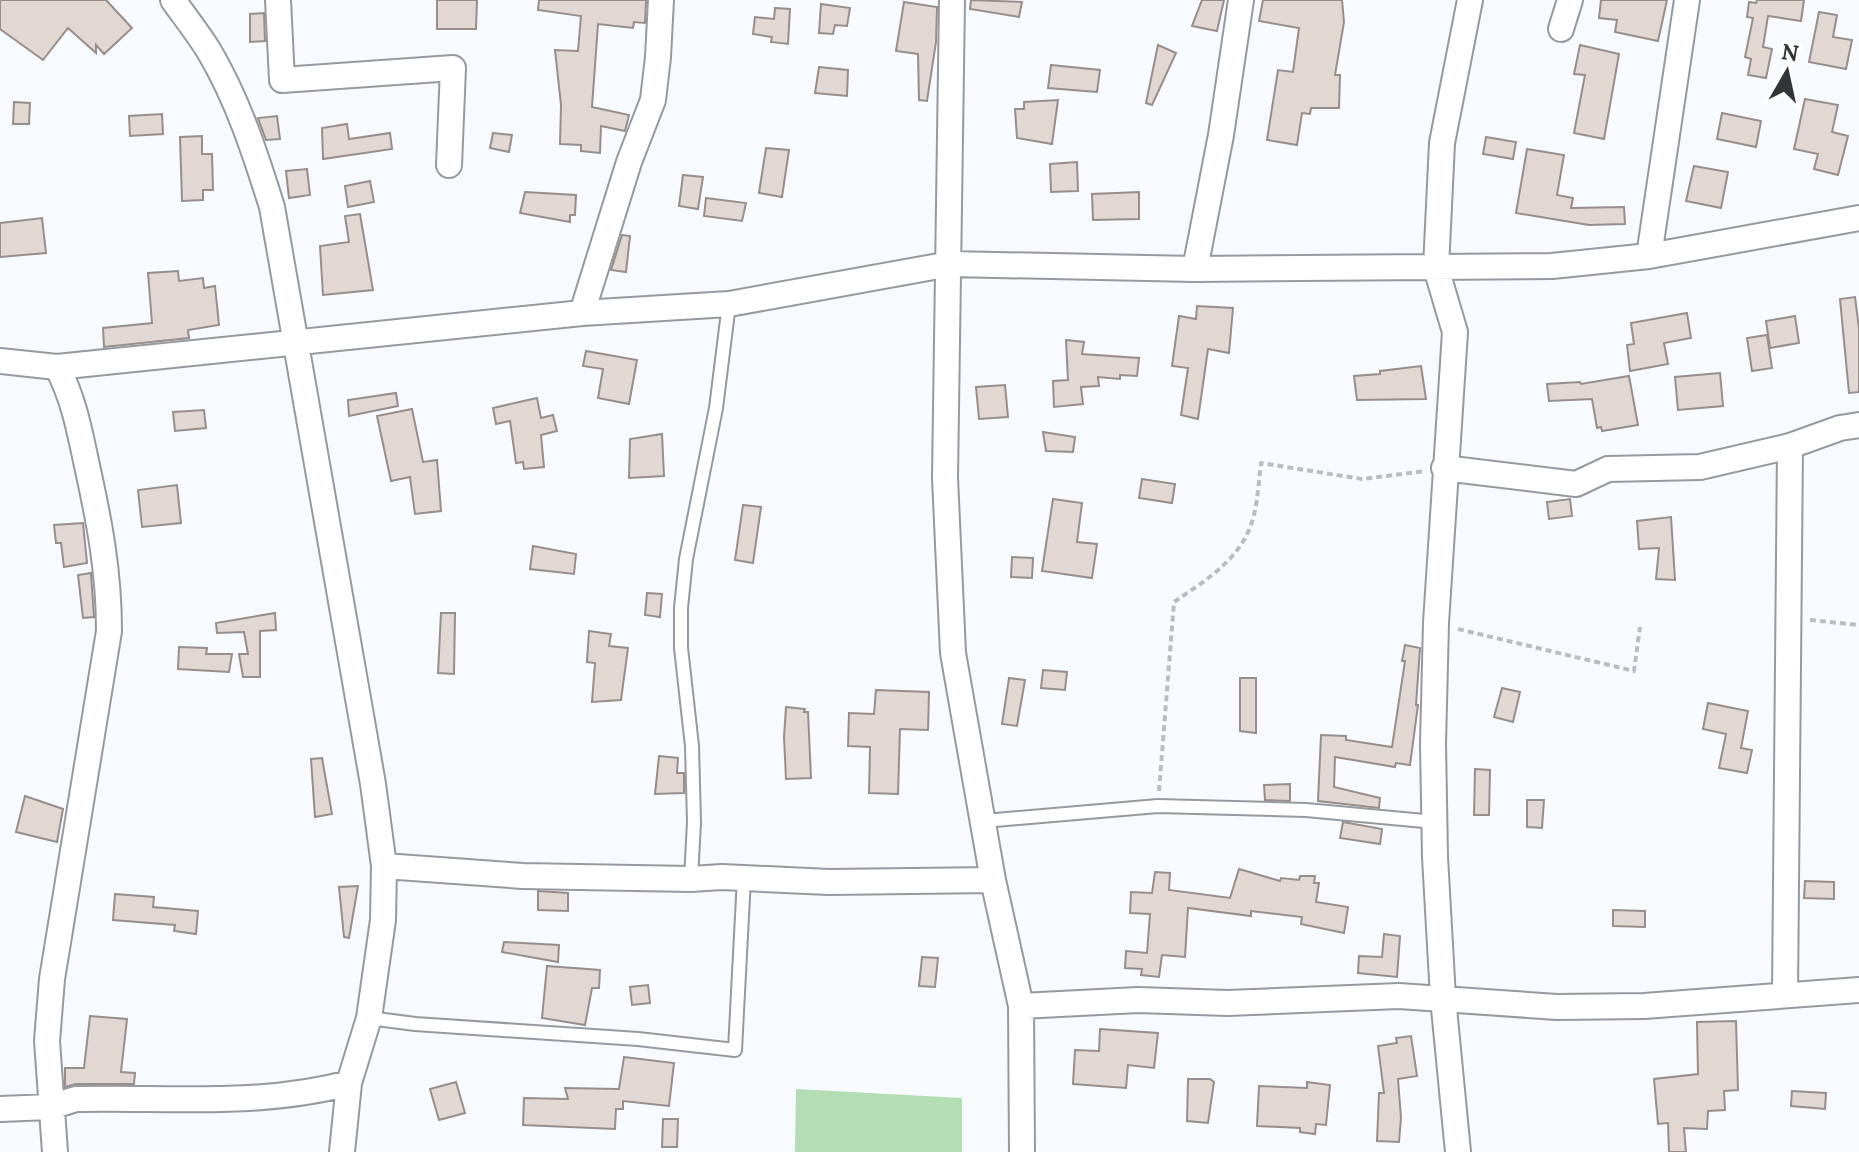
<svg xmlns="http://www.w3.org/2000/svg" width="1859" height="1152" font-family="Lora,serif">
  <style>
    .pitch { fill: #b3ddb3 }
    .building { fill: #e1d8d4; stroke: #978e8b; stroke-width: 2 }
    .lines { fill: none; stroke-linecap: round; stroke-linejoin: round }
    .service-casing { stroke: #959aa1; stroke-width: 16 }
    .minor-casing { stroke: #959aa1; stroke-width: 28 }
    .path { stroke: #babcc1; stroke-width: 4; stroke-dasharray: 6 4; stroke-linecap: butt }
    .service { stroke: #fff; stroke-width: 12 }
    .minor { stroke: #fff; stroke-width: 24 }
  </style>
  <rect width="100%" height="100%" fill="#f7faff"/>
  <path class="pitch" d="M796,1089L962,1098V1152H795Z"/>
  <path class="building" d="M0,0H106L132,28L104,54L96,45V53L68,28L43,60L0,29Z
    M437,0H477L476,29H437Z
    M539,0H646L645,23L634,22L633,28L598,24L592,107L629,115L625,131L601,126L600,153L581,151V145L560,144L561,105L555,50L578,51L581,16L538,10Z
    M971,0L1022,2L1019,17L970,9Z
    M1202,0H1224L1217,31L1192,26Z
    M1263,0H1342L1344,22L1335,75H1340L1339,108H1311L1310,114L1302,113L1297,145L1267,140L1278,70L1293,72L1299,28L1259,21Z
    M1601,0H1667L1658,41L1615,32L1617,20L1599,18Z
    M1757,0H1804L1801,21L1768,16L1763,47L1772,49L1766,78L1748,75L1751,59L1745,57L1753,18L1747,17L1749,2L1756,3Z
    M904,2L937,7L936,42L927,101L919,100L918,54L896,51Z
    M821,4L850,8L847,26L835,25L833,34L819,33Z
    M775,8L790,9L788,44L771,42L772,37L753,34L755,17L774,19Z
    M1819,12L1837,15L1833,37L1852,40L1846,69L1809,62Z
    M264,13L265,41L250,42V14Z
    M1158,45L1176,53L1152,105L1146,103Z
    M1580,45L1619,54L1604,139L1574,133L1585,75L1574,74Z
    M1051,65L1100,70L1097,92L1048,88Z
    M819,67L848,70L847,96L815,93Z
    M1805,99L1838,105L1832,132L1848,136L1838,175L1814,169L1818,154L1794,149Z
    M1058,100L1052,144L1017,138L1015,109H1024V102Z
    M14,102L30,103L29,124H13Z
    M1722,113L1761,121L1756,147L1717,139Z
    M162,114L163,134L130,136L129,116Z
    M277,116L280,139L266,140L258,118Z
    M347,124L349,139L390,133L392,149L323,159L322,128Z
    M493,133L512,135L509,152L490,148Z
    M202,136V154H212L213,190H203V200L182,201L180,137Z
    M1486,137L1516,142L1513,159L1483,154Z
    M766,148L789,150L782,197L759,193Z
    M1527,149L1564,155L1557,195L1573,198L1571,208L1624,207L1625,224L1589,225L1516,213Z
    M1077,162L1078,191L1051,192L1050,164Z
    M1694,166L1728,172L1721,208L1686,201Z
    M307,169L310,195L289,198L286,171Z
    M683,175L703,177L698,209L679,206Z
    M370,181L374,202L348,207L345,186Z
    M525,192L576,195L575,215H570V222L520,213Z
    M1139,192V219L1093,220L1092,194Z
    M706,198L746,203L742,221L704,216Z
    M360,214L373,290L323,295L320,246L349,242L345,216Z
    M42,218L46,253L0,257V223Z
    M622,235L630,236L626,272L611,270Z
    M178,271L179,281L203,278L204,288L215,286L219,325L188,330L189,338L104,347L103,328L152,323L148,273Z
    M1855,297L1859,328V392L1849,393L1840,299Z
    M1197,306L1233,308L1229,353L1208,349L1198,419L1181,415L1188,368L1172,366L1179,316L1196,319Z
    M1687,313L1691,338L1664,343L1668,364L1630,371L1627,345L1634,344L1631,323Z
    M1795,316L1799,343L1770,348L1766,321Z
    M1767,335L1772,368L1752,371L1747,338Z
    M1066,340L1084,342L1082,354L1139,358L1137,376L1120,375V379L1098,377L1099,386L1081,387L1083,404L1054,407L1053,381L1068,380Z
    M586,351L637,360L629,404L598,398L603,369L583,366Z
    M1421,366L1426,399L1357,400L1354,376L1380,374V371Z
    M1720,373L1723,406L1678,410L1675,377Z
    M1629,376L1638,425L1602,431L1601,427L1597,428L1592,399L1549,401L1547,384L1580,382L1581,384Z
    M1005,385L1008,417L979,419L976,387Z
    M396,393L398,406L349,416L348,400Z
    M537,398L541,418L553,415L557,431L541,435L544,467L524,469L523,462L516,463L510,421L496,424L493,408Z
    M412,409L423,462L437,460L441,511L415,514L410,477L391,481L377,416Z
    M204,410L206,428L175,431L173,412Z
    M1043,432L1075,437L1073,452L1046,451Z
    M662,434L664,476L629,478L630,439Z
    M1142,479L1175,484L1172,503L1139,498Z
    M177,485L181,523L142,527L138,490Z
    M1053,499L1082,503L1077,542L1097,544L1092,578L1042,571Z
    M1570,499L1572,516L1549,519L1547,502Z
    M743,505L761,507L753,563L735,560Z
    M1671,517L1675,580L1656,579L1659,548L1639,549L1637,521Z
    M83,523L87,563L64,567L61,543H56L54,525Z
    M533,546L576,554L574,574L530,569Z
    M1012,557L1033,558L1032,578L1011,577Z
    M91,573L94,617L83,618L78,575Z
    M647,593L662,594L660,617L645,615Z
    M275,613L276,630L260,631V677H243L239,654H248L244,632L217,633L216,623Z
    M441,613H455L454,674L438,673Z
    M589,631L611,634L609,646L628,648L621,700L592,702L595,663L587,662Z
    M1405,645L1420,648L1416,705H1418L1410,765L1396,763L1395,767L1335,757L1334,787L1380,798L1379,808L1318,801L1321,735L1346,736V740L1392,747L1405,661H1402Z
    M179,647L207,648L206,654H232L229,672L178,669Z
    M1043,670L1067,672L1065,690L1041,688Z
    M1009,678L1025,680L1017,726L1002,724Z
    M1240,678H1256V733L1240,731Z
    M1502,688L1520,692L1513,722L1494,717Z
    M876,690L929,692L928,730L900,729L898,794L869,793L870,747L848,746L849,713L874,714Z
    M1708,703L1748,711L1741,748L1752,750L1747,773L1719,768L1726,734L1703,729Z
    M786,707L805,709L804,712H808L811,778L786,779L784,737Z
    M659,756L678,758L677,773H684V793L655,794Z
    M322,758L332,814L315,817L311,759Z
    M1475,769L1490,770L1489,815H1474Z
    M1290,784V801L1265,800L1264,785Z
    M25,796L63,809L57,842L16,832Z
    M1527,800H1544L1542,828L1527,827Z
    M1343,822L1382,829L1380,844L1340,838Z
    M1239,869L1280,881L1281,878L1299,880L1300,876H1315L1314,883H1319L1316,902L1348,907L1344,933L1301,924L1302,917L1251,911V916L1188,908L1185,957L1162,955L1159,977L1141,975L1142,969L1125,968L1126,951L1147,953L1150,914L1130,913L1131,892L1152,893L1155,872L1170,873L1169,890L1230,898Z
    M1805,881L1834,882V899L1804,898Z
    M358,886L349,938L344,937L339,887Z
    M538,891L568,893V911L538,910Z
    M115,894L154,897L153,907L198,911L196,934L174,931L175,925L113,920Z
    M1613,910L1645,911V927L1613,926Z
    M1384,934L1400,936L1397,977L1358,973L1359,956L1382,957Z
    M504,942L559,945L558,962L502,952Z
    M922,957L938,958L935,987L919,986Z
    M547,966L600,970L599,988H592L585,1025L542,1018Z
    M648,985L650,1003L632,1005L630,987Z
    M90,1016L127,1019L121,1072L135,1073L134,1084H76L65,1087V1068H84Z
    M1736,1021L1738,1090L1724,1091L1725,1110L1708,1111L1707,1129L1684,1128L1686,1152H1669L1668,1123L1658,1124L1654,1079L1698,1074L1697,1022Z
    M1100,1029L1158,1033L1154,1068L1128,1065L1126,1088L1073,1084L1075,1050L1099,1051Z
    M1411,1036L1417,1076L1398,1079L1401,1118L1399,1142L1377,1141L1379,1093H1384L1378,1046L1397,1043L1396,1038Z
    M624,1057L674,1063L669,1106L623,1101V1109H616L615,1129L523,1125L524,1098L568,1099L565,1088L619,1089Z
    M1188,1079H1210L1214,1082L1208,1123L1187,1121Z
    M456,1082L465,1113L439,1120L430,1089Z
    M1307,1082L1330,1085L1326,1125L1316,1124L1315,1134L1300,1132V1128L1257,1126L1259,1086L1307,1088Z
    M1792,1091L1826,1093L1825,1109L1791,1106Z
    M663,1119H678L677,1147H662Z"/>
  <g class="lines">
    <g class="service-casing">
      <path id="service" d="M984,821L1158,806L1306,810L1435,822
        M691,879L694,822L692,746L681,648V608L686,559L716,408L729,304
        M369,1018L415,1024L638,1039L735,1050L744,878"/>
    </g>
    <g class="minor-casing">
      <path id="minor" d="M173,0C185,17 198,33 209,51C238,100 255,153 272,207L373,784L384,866L383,920L369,1018L349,1083L342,1152
        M278,0L282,80L453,68L449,165
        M952,0L945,478L953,653L993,880L1021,1006L1022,1152
        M1561,29L1570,0
        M1649,256L1687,0
        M1195,269L1221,135L1241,0
        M582,313L629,162L653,100L658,57L661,0
        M0,361L57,367L582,313L729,304L950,264L1195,269L1552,266L1649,256L1859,218
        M1444,468L1576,484L1608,469L1700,467L1790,446L1840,428L1859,425
        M384,866L523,876L691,879L722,877L829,882L993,880
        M1785,994L1790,446
        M1021,1006L1138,1000L1228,1003L1399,996L1557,1007L1644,1006L1859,990
        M0,1109L50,1107L76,1099C166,1097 260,1107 349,1083
        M55,1152L47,1041L52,979L109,631C109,570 99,520 86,461C79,428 73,397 57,367
        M1458,1152L1443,998L1435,857L1433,744L1436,623L1455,332L1436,268L1442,143L1470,0"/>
    </g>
    <path class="path" d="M1810,620L1859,625
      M1458,629L1634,671L1640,627
      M1159,791L1174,602C1202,583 1235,563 1249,530C1258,509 1258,485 1261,463L1362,479L1426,471"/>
    <use href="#service" class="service"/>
    <use href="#minor" class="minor"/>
  </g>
  <g transform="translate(1787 72) rotate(9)" stroke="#ffffff" stroke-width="6" paint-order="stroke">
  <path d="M0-6L14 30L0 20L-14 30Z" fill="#323437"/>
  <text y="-12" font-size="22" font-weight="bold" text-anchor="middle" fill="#323437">N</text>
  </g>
</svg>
